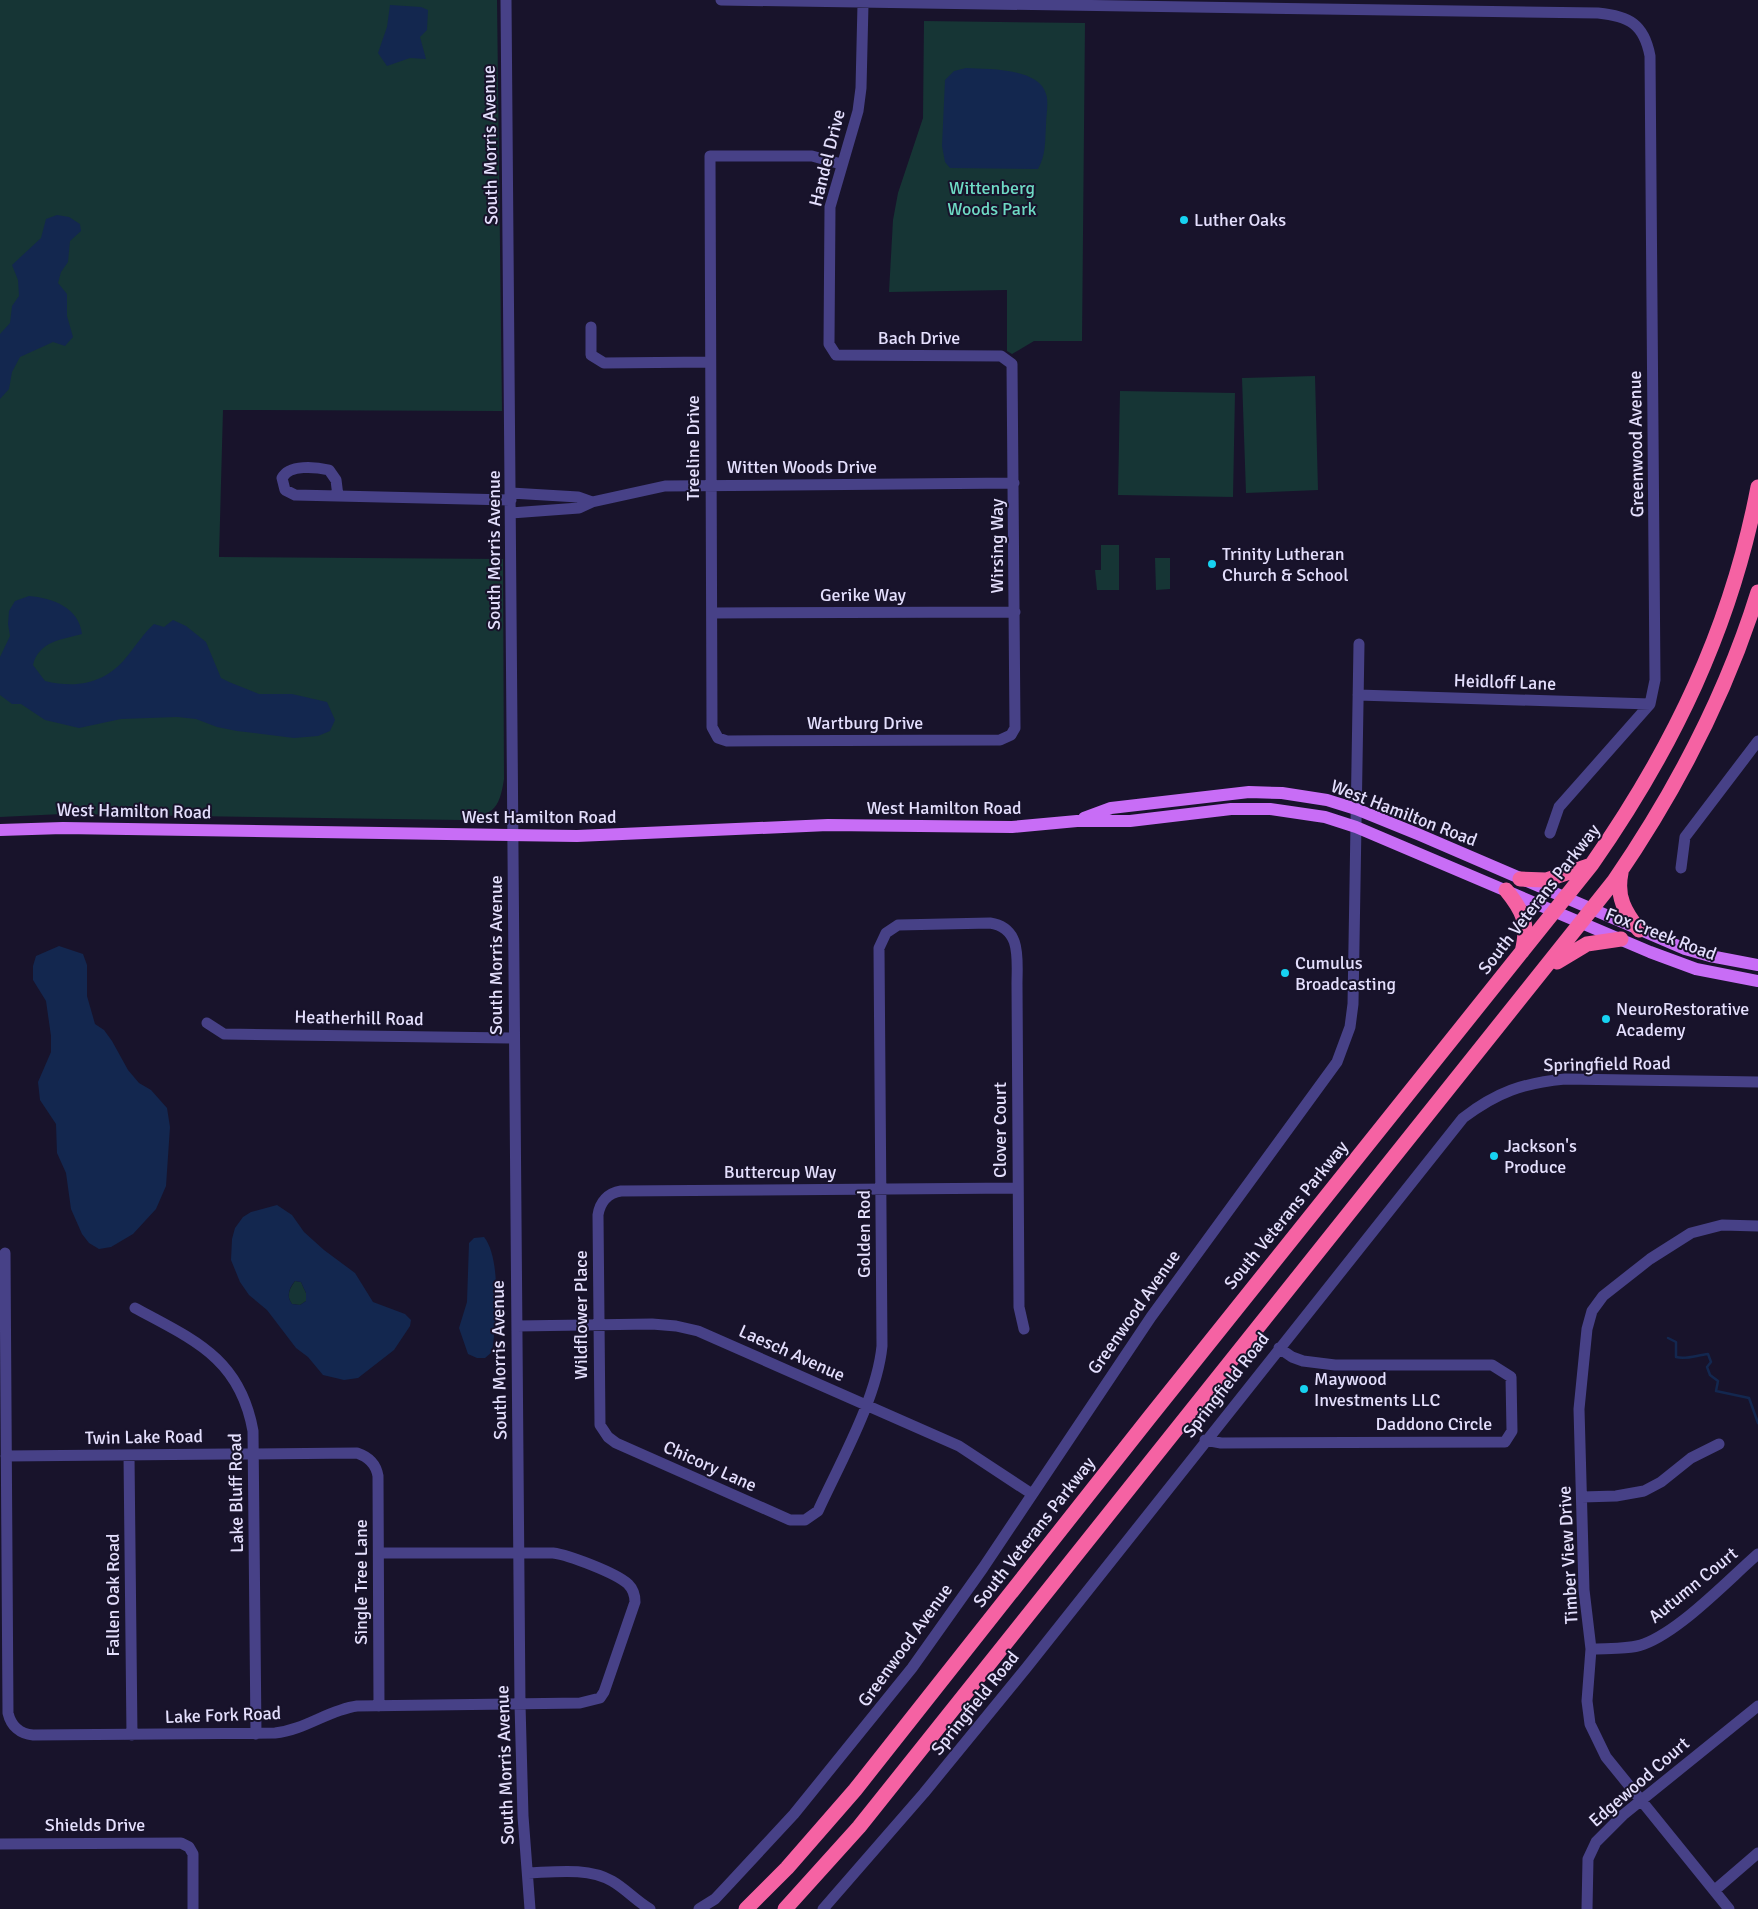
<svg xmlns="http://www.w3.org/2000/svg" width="1758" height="1909" font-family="Signika,sans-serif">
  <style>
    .green { fill: #163535 }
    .water { fill: #13274f; fill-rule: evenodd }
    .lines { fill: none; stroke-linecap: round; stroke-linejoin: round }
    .stream { stroke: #13274f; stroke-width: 2.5 }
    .minor { stroke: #474187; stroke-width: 11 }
    .major { stroke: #c86df6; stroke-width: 12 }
    .highway { stroke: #f562a3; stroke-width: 15 }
    .poi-dot { fill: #17d2f1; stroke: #18132b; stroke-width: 2 }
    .labels { text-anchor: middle; stroke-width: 4; stroke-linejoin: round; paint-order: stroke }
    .street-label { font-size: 18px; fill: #e4dffd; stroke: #18132b }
    .park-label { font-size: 18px; fill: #6edac4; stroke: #18132b }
    .poi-label { font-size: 18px; fill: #e4dffd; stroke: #18132b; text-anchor: start }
  </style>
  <rect width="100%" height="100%" fill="#18132b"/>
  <path class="green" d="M0,0H497L502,411L223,410L219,557L503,559L504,779C499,812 492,814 461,820L62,814L0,817Z
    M924,21L1085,23L1082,341H1034L1012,354L1007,351V290L889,292L893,220L898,193L923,118Z
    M1315,376L1318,490L1246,493L1242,378Z
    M1120,391L1235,393L1233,497L1118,495Z
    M1101,545H1119V590H1097L1095,570H1101Z
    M1155,558H1170V589L1156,590Z
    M295,1281L301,1282L306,1293V1301L300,1305L292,1304C286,1296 289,1289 295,1281Z"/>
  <path class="water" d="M390,5L421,7L428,10L427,30L420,37L426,59L410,58L387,66L378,53L387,27Z
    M966,68C988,69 1039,68 1046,94C1049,102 1046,116 1046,125C1045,141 1046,155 1038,169L950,168L945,162L942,146L945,80L954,71Z
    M57,215L69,217L80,224L81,231L70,241L68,262L61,272L58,283L67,294V316L73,337L65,346L53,342L20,357L12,372L9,389L0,399V334L10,323L12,306L19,296L18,280L12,265L41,238L46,219Z
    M29,596C52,598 79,607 82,634C61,640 39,641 33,665L45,681C79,689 107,683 129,654C137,644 144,633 154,624L164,627L173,620L186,626L206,642L221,678L229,682L259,694H292L327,702L335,720L330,731L318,736L294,738L237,731L217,727L196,719L177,717L121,719L79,728L45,720L21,704H12L0,695V657L10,636L8,624L9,611L15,601Z
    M59,946L83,954L87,965V996L95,1024L104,1030L112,1041L128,1070L139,1083L151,1090L167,1108L170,1127L166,1186L156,1209L133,1234L111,1247L99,1249L89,1243L82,1234L71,1209L66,1173L57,1153L56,1124L40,1100L38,1082L51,1052V1036L46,1001L33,980V966L36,956Z
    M277,1205L292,1215L304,1232L324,1250L355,1273L373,1302L405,1314L411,1320L410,1326L394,1350L358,1378L344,1380L323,1375L308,1357L296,1348L267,1310L249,1295L240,1282L231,1260L232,1239L235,1228L243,1217L251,1212ZM295,1281L301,1282L306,1293V1301L300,1305L292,1304C286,1296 289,1288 295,1281Z
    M484,1237C502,1259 496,1324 492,1352L485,1358H477L468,1354L459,1328L467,1302L469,1243L474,1238Z"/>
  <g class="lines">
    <path class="stream" d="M1668,1338L1676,1342V1357C1686,1360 1697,1355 1708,1354L1711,1362L1707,1367L1710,1375L1718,1381L1716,1391L1749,1398L1758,1423"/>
    <path class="minor" d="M506,0L520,1704L523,1816L530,1909
      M721,0L1598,13C1629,16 1644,24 1650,56L1655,680L1650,704L1559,807L1550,833
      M841,164L812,156H710L712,727L718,738L727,741L1000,740L1011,735L1015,728L1012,364L1001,356L836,355L829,344L830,207L858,111L861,88L863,4
      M591,327V355L604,363L710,362
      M511,493L578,497L592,502
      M338,496L336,480L329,470C316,467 289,464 282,478L285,490L295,495L511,500
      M511,513L579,508L592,502L665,486L1014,483
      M712,613L1015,612
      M1358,695L1650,704
      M1681,868L1685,837L1758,741
      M207,1023L224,1034L514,1038
      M1018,1188L621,1191C608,1193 600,1202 598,1215L600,1425L608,1437L616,1443L790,1520H805L818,1511C840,1463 877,1398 882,1346L879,948L886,933L898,925L990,923C1022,928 1017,959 1017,984L1019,1307L1024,1329
      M5,1253L8,1713C11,1726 20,1734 33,1735L275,1733C305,1730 328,1710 357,1706L580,1703L600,1698L604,1692L635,1602C635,1595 633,1589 628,1584C616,1573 569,1555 553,1553H379
      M135,1308C194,1340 240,1358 253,1431L256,1734
      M517,1326L652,1324L676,1326L698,1331L959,1446L1032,1494
      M1205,1440L1221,1443L1505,1442L1512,1431L1511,1377L1492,1365H1335L1303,1361L1292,1357L1279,1348
      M129,1455L132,1735
      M6,1456L357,1453C369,1457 376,1464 378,1476L379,1706
      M1582,1497L1616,1496L1644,1491L1661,1482L1691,1458L1719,1444
      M1591,1649C1607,1648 1628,1650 1644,1644C1681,1630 1727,1581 1758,1554
      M0,1844L181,1843L189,1847L193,1854V1909
      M528,1873C554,1872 588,1867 612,1881C626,1889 636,1901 650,1909
      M1715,1890L1758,1853
      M699,1909L715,1899L730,1883L794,1814L912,1668L983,1568L1151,1317L1337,1062L1350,1027L1353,1004L1359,644
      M823,1909L924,1793L1027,1667L1463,1118C1497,1092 1523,1083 1565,1079L1758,1082
      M1587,1909L1588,1859L1596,1842L1623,1815L1758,1706
      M1729,1909L1606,1757L1590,1724L1587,1701L1591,1649L1584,1590L1579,1409L1587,1329L1592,1311L1603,1296L1650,1259L1691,1233L1722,1225L1758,1226"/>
    <path class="major" d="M1084,818L1111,808L1249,792L1282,793L1327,800L1356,809L1420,835L1685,949L1710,956L1758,965
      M0,830L63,828L577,836L828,825L1012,827L1077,821H1130L1231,809H1270L1325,817L1356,827L1650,952L1696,969L1758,981"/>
    <path class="highway" d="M1621,873C1616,897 1625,912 1639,930
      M1520,879L1546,880L1591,865
      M1506,890C1524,912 1529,924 1522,952
      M1557,962L1587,944L1621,939
      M746,1909L787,1868L855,1790L1149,1418L1592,864C1673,748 1731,628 1758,487
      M785,1909L859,1827L1614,881C1675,792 1726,695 1758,592"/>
  </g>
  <g class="poi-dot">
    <circle cx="1184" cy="220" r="5"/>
    <circle cx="1212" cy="564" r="5"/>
    <circle cx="1285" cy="973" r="5"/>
    <circle cx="1606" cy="1019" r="5"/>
    <circle cx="1494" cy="1156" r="5"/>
    <circle cx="1304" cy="1389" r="5"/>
  </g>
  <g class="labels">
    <g class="street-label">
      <text transform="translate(490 145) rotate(-91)" y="6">South Morris Avenue</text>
      <text transform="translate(827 158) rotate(-76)" y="6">Handel Drive</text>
      <text x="919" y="344">Bach Drive</text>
      <text transform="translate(1636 444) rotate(-91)" y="6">Greenwood Avenue</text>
      <text transform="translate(693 448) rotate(-90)" y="6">Treeline Drive</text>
      <text x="802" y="473">Witten Woods Drive</text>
      <text transform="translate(997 546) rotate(-90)" y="6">Wirsing Way</text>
      <text transform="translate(494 550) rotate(-90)" y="6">South Morris Avenue</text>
      <text x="863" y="601">Gerike Way</text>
      <text transform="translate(1505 682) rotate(2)" y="6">Heidloff Lane</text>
      <text x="865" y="729">Wartburg Drive</text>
      <text x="944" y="814">West Hamilton Road</text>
      <text transform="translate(134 811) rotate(1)" y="6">West Hamilton Road</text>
      <text transform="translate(1404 813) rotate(21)" y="6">West Hamilton Road</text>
      <text x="539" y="823">West Hamilton Road</text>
      <text transform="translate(1539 899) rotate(-52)" y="6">South Veterans Parkway</text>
      <text transform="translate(1661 934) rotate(21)" y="6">Fox Creek Road</text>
      <text transform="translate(496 955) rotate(-90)" y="6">South Morris Avenue</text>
      <text transform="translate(359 1018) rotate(1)" y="6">Heatherhill Road</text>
      <text transform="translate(1607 1064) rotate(-1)" y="6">Springfield Road</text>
      <text transform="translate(1000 1130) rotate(-90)" y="6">Clover Court</text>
      <text x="780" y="1178">Buttercup Way</text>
      <text transform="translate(1286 1215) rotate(-51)" y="6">South Veterans Parkway</text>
      <text transform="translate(864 1234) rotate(-90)" y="6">Golden Rod</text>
      <text transform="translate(1134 1312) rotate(-55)" y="6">Greenwood Avenue</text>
      <text transform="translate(581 1315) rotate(-90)" y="6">Wildflower Place</text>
      <text transform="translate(792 1353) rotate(24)" y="6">Laesch Avenue</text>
      <text transform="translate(499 1360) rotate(-91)" y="6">South Morris Avenue</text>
      <text transform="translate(1226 1385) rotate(-52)" y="6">Springfield Road</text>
      <text x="1434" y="1430">Daddono Circle</text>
      <text transform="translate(144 1437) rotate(-1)" y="6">Twin Lake Road</text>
      <text transform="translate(710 1466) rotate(24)" y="6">Chicory Lane</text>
      <text transform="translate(236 1493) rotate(-91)" y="6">Lake Bluff Road</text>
      <text transform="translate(1034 1532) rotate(-52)" y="6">South Veterans Parkway</text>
      <text transform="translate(1568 1555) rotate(-93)" y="6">Timber View Drive</text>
      <text transform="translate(361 1582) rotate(-90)" y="6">Single Tree Lane</text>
      <text transform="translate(1693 1585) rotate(-39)" y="6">Autumn Court</text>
      <text transform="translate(113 1595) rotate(-90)" y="6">Fallen Oak Road</text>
      <text transform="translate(905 1645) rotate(-54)" y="6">Greenwood Avenue</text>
      <text transform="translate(975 1703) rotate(-51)" y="6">Springfield Road</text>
      <text transform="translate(223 1715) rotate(-2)" y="6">Lake Fork Road</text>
      <text transform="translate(505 1765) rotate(-92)" y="6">South Morris Avenue</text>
      <text transform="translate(1639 1782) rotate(-41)" y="6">Edgewood Court</text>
      <text x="95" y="1831">Shields Drive</text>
    </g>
    <g class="park-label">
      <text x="992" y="194">Wittenberg<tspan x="992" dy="21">Woods Park</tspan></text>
    </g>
    <g class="poi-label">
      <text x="1194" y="226">Luther Oaks</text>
      <text x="1222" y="560">Trinity Lutheran<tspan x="1222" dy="21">Church &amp; School</tspan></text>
      <text x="1295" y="969">Cumulus<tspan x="1295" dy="21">Broadcasting</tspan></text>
      <text x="1616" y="1015">NeuroRestorative<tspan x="1616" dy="21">Academy</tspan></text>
      <text x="1504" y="1152">Jackson's<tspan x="1504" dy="21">Produce</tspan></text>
      <text x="1314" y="1385">Maywood<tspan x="1314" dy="21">Investments LLC</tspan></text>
    </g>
  </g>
</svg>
